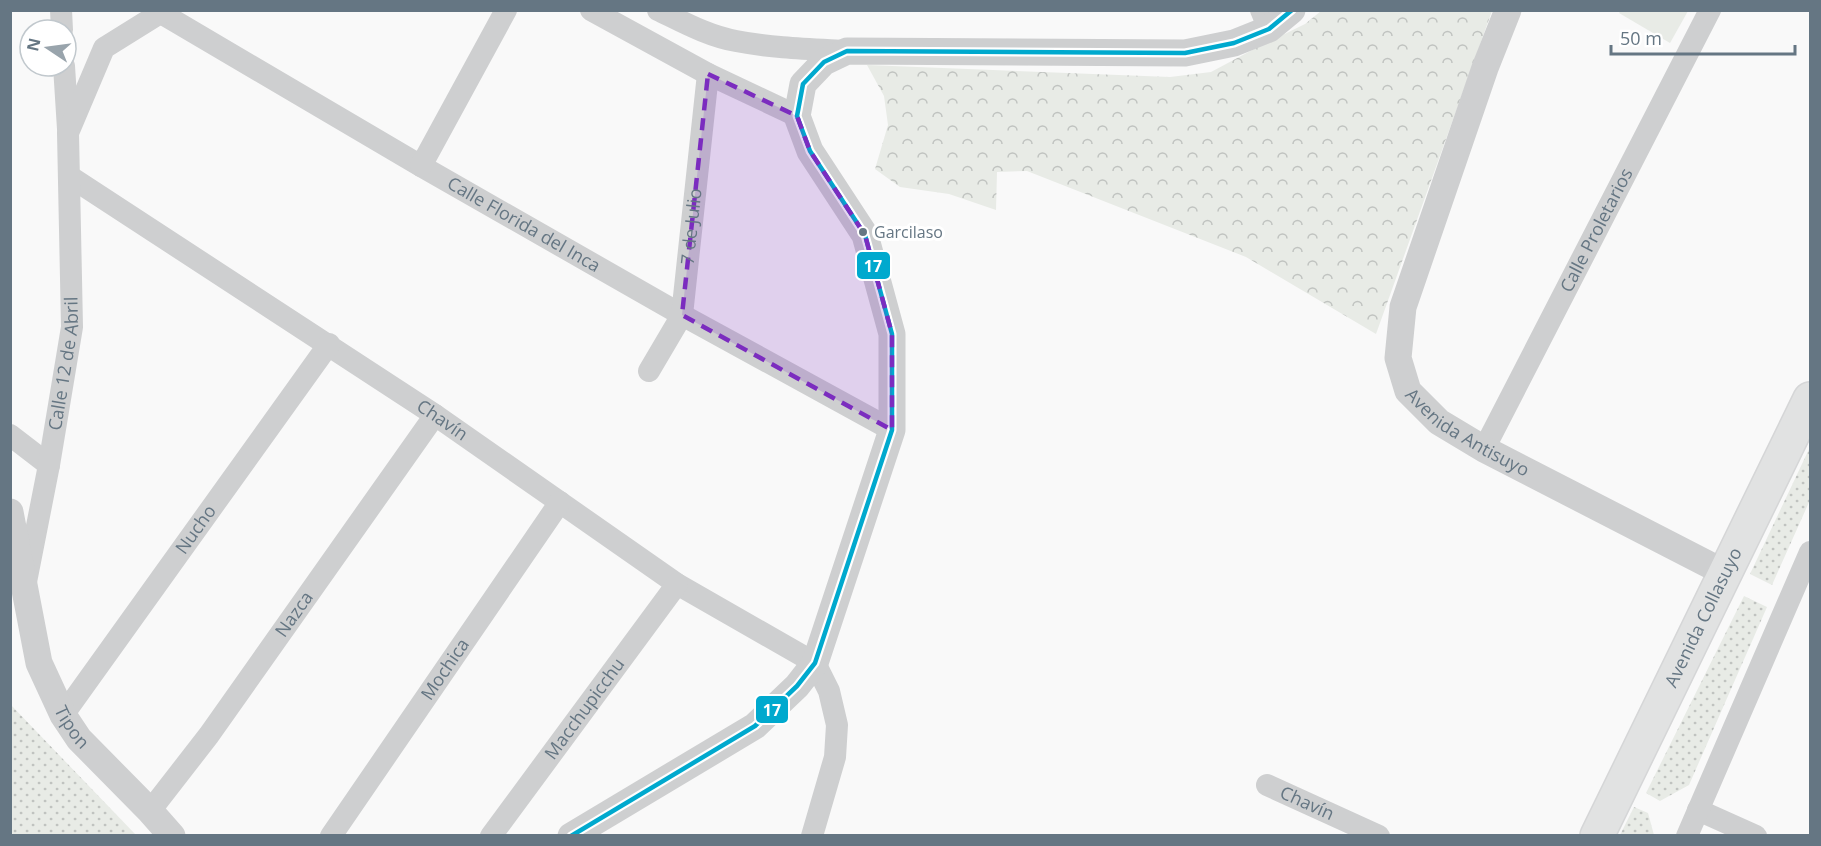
<svg xmlns="http://www.w3.org/2000/svg" width="1821" height="846" font-family="'Open Sans',sans-serif">
  <style>
    .grass { fill: url(#grass-dots) }
    .forest { fill: url(#forest-crowns) }
    .park { fill: #e8ebe6 }
    .lines { fill: none; stroke-linecap: round; stroke-linejoin: round }
    .primary-casing { stroke: #d5d6d7; stroke-width: 36 }
    .minor { stroke: #cecfd0; stroke-width: 22 }
    .tertiary { stroke: #cecfd0; stroke-width: 27 }
    .primary { stroke: #e1e2e2; stroke-width: 33 }
    .bus-1-casing { stroke: #fff; stroke-width: 9 }
    .bus-1 { stroke: #00a9ce; stroke-width: 4.5 }
    .marked { fill: #7b2cbf; fill-opacity: 0.2; stroke: #7b2cbf; stroke-width: 4.5; stroke-dasharray: 12 8; stroke-linejoin: round }
    .bus-dot { fill: #657683; stroke: #fff; stroke-width: 2 }
    .labels { text-anchor: middle; stroke-width: 6; stroke-linejoin: round; paint-order: stroke }
    .bus-label { font-size: 16px; fill: #657683; stroke: #fff; text-anchor: start }
    .street-label { font-size: 18px; fill: #657683; stroke: #fff }
    .line-badge { stroke: #fff; stroke-width: 2 }
    .badge-label { font-size: 16px; text-anchor: middle; font-weight: bold; fill: #fff }
  </style>
  <defs>
    <pattern id="grass-dots" width="8" height="8" patternUnits="userSpaceOnUse" patternTransform="scale(1.5)"><rect width="8" height="8" fill="#e8ebe6"/><path d="M2 2h.1M6 6h.1" fill="none" stroke="#c0c3c0" stroke-width="1.8" stroke-linecap="round"/></pattern>
    <pattern id="forest-crowns" width="20" height="18" patternUnits="userSpaceOnUse" patternTransform="scale(1.5)"><rect width="20" height="18" fill="#e8ebe6"/><path d="M2 6a3 3 0 1 1 6 0M12 15a3 3 0 1 1 6 0" fill="none" stroke="#c0c3c0"/></pattern>
  </defs>
  <rect width="100%" height="100%" fill="#f9f9f9"/>
  <path class="grass" d="M1810,447V500L1772,585L1750,574Z
    M1744,596L1767,607L1689,785L1660,801L1646,793Z
    M11,705L136,835H11Z
    M1634,807L1648,813L1654,835H1620Z"/>
  <path class="forest" d="M1321,11H1492L1376,334L1246,257L1027,171L997,172L996,210L949,194L900,187L875,169L888,125L884,96L867,65L1170,77L1211,72L1256,48L1305,24Z"/>
  <path class="park" d="M1621,10H1688V11L1670,43L1619,13Z"/>
  <g class="lines">
    <g class="primary-casing">
      <g id="primary">
        <path id="s13" d="M1597,836L1810,399"/>
      </g>
    </g>
    <g class="minor">
      <path d="M61,10L62,30"/>
      <path d="M591,10L708,74L797,116"/>
      <path d="M658,10C683,22 708,36 736,41C772,48 810,49 847,51"/>
      <path d="M1261,10L1269,29"/>
      <path id="s1" d="M161,13L421,166L682,315L892,430"/>
      <path d="M64,66L68,129"/>
      <path d="M421,166L506,10"/>
      <path id="s2" d="M69,176L435,415L677,584L815,663L829,691L837,725L835,757L812,836"/>
      <path id="s3" d="M649,371L682,315L708,74"/>
      <path d="M10,435L49,465"/>
      <path id="s4" d="M1484,449L1710,10"/>
      <path id="s5" d="M26,582L49,465L72,327L68,133L104,48L165,10"/>
      <path id="s6" d="M63,715L329,344"/>
      <path id="s7" d="M1267,785L1379,836"/>
      <path d="M1698,810L1756,836"/>
      <path id="s8" d="M150,811L209,735L435,415"/>
      <path id="s9" d="M331,836L560,502"/>
      <path id="s10" d="M491,836L677,584"/>
      <path d="M1687,836L1810,552"/>
    </g>
    <g class="tertiary">
      <path id="s11" d="M1508,10L1485,68L1403,307L1398,358L1408,391L1439,422L1484,449L1725,573"/>
      <path id="s12" d="M10,512L39,663L63,715L79,739L150,811L172,836"/>
      <path d="M571,836L755,726L797,686L815,663L892,430V334L865,235L810,151L797,116L803,84L824,62L847,51L1185,53L1234,43L1269,29L1292,10"/>
    </g>
    <use href="#primary" class="primary"/>
    <g class="bus-1-casing">
      <path id="bus-1" d="M571,836L755,726L797,686L815,663L892,430V334L865,235L810,151L797,116L803,84L824,62L847,51L1185,53L1234,43L1269,29L1292,10"/>
    </g>
    <use href="#bus-1" class="bus-1"/>
  </g>
  <path class="marked" d="M708,74L797,116L810,151L865,235L892,334V430L682,315Z"/>
  <circle class="bus-dot" cx="863" cy="232" r="5"/>
  <g class="labels">
    <g class="bus-label">
      <text x="874" y="238">Garcilaso</text>
    </g>
    <g class="street-label">
      <text dy="6" stroke="none"><textPath href="#s1" startOffset="420">Calle Florida del Inca</textPath></text>
      <text dy="6" stroke="none"><textPath href="#s3" startOffset="154">7 de Julio</textPath></text>
      <text dy="6" stroke="none"><textPath href="#s4" startOffset="246">Calle Proletarios</textPath></text>
      <text dy="6" stroke="none"><textPath href="#s5" startOffset="222">Calle 12 de Abril</textPath></text>
      <text dy="6" stroke="none"><textPath href="#s2" startOffset="446">Chavín</textPath></text>
      <text dy="6" stroke="none"><textPath href="#s11" startOffset="474">Avenida Antisuyo</textPath></text>
      <text dy="6" stroke="none"><textPath href="#s6" startOffset="228">Nucho</textPath></text>
      <text dy="6" stroke="none"><textPath href="#s8" startOffset="244">Nazca</textPath></text>
      <text dy="6" stroke="none"><textPath href="#s13" startOffset="243">Avenida Collasuyo</textPath></text>
      <text dy="6" stroke="none"><textPath href="#s9" startOffset="202">Mochica</textPath></text>
      <text dy="6" stroke="none"><textPath href="#s10" startOffset="158">Macchupicchu</textPath></text>
      <text dy="6" stroke="none"><textPath href="#s12" startOffset="226">Tipon</textPath></text>
      <text dy="6" stroke="none"><textPath href="#s7" startOffset="44">Chavín</textPath></text>
    </g>
  </g>
  <g class="line-badge">
    <rect x="856" y="251" width="35" height="29" rx="6" fill="#00a9ce"/>
    <rect x="755" y="695" width="34" height="29" rx="6" fill="#00a9ce"/>
  </g>
  <g class="badge-label">
    <text x="873" y="272">17</text>
    <text x="772" y="716">17</text>
  </g>
  <rect width="1821" height="846" fill="none" stroke="#657683" stroke-width="24"/>
  <g transform="translate(48 48) rotate(283)"><circle r="28" fill="#ffffff" stroke="#c1c8cd" stroke-width="1.5"/>
  <path d="M0-4.5L10 22L0 15L-10 22Z" fill="#99a4ac"/>
  <text y="-9" font-size="16" font-weight="bold" text-anchor="middle" fill="#657683">N</text>
  </g>
  <path d="M1611 45v9h184v-9" fill="none" stroke="#657683" stroke-width="3"/>
  <text x="1620" y="45" font-size="18" fill="#657683" stroke="#ffffff" stroke-width="4.5" paint-order="stroke">50 m</text>
</svg>
